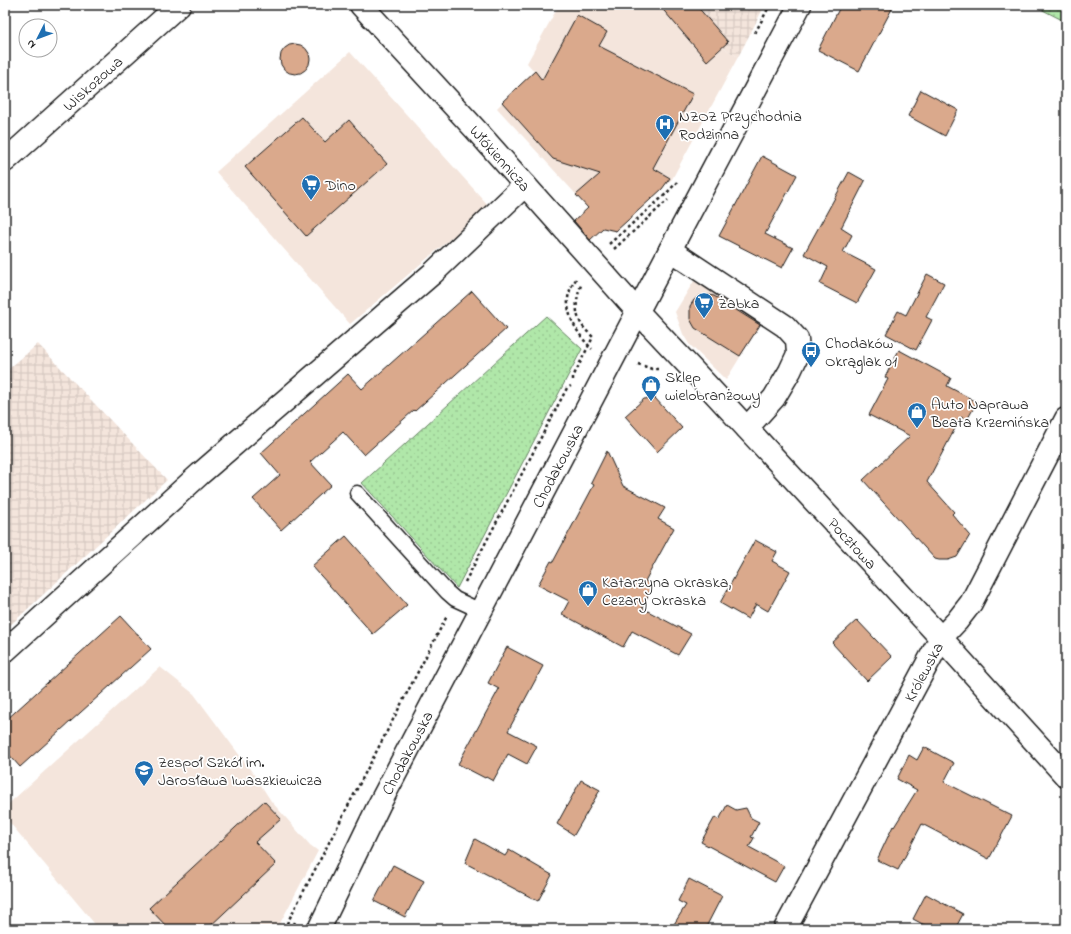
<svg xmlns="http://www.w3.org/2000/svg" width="1071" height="934" font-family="'Indie Flower',sans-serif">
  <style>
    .built { fill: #f4e5dc }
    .industrial { fill: url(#industrial-grid) }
    .grass { fill: url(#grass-dots); stroke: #668262 }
    .building { fill: #daa98c; stroke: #1c1c1c }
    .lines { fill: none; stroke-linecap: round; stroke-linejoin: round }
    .lane-casing { stroke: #1c1c1c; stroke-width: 17 }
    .street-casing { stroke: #1c1c1c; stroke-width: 25 }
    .secondary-casing { stroke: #1c1c1c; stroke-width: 25 }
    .path { stroke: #1c1c1c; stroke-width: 2.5; stroke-dasharray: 3 3; stroke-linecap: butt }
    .lane { stroke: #fff; stroke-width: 14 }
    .street { stroke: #fff; stroke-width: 22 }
    .secondary { stroke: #fff; stroke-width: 22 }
    .labels { text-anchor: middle; stroke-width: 3.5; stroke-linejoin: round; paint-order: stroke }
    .street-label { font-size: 16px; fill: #1c1c1c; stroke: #fff }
    .poi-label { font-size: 16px; fill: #1c1c1c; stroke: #fff; text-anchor: start }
  </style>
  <defs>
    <pattern id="industrial-grid" width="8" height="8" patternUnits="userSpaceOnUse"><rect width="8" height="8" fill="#f4e5dc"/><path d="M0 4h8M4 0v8" fill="none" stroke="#d1c4bc"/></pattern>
    <pattern id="grass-dots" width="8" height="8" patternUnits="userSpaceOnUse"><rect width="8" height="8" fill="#b0e7a9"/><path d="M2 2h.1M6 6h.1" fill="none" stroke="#97c691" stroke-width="1.8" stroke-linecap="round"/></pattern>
  </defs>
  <rect width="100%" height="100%" fill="#fff"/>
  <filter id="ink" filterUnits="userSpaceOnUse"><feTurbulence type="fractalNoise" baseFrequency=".025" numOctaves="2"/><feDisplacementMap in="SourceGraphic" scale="8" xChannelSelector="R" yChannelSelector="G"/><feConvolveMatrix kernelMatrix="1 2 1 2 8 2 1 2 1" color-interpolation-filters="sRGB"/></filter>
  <g filter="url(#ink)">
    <path class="built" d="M559,5H659L707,61L723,47L738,57L672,179L616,230L610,231L605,226L497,108L534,71L527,63Z
      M350,52L489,206L350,324L216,172Z
      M694,281L707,286L761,320L760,325L726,380L689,344L683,334L675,312Z
      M160,667L194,694L255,776L271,801L310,845L318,851L277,929H99L5,817V807Z"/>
    <path class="industrial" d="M659,5H765L738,57L723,47L707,61Z
      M38,344L167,480L5,630V372Z"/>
    <path class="grass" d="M1033,5H1066V22Z
      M546,316L582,349L457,588L362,483Z"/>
    <path class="building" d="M659,5H696L728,42L707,61Z
      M841,5H894L859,71L818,50Z
      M577,15L607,32L599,46L693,94L653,168L670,178L662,189L616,231L603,228L590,240L574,221L588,208L576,195L600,174L553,159L502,102L535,71L542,80Z
      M280 59a15 15 0 1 1 30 0a15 15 0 1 1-30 0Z
      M921,90L958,110L945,136L908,116Z
      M302,117L325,142L349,120L387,164L306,236L245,167Z
      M762,156L797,175L765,234L793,248L782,268L719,236Z
      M849,172L865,181L841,228L852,235L843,252L876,269L857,303L820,284L828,267L804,254Z
      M927,274L944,283L926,317L932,320L916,350L886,334L898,311L906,315Z
      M472,291L506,329L415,411L414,410L364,455L343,432L310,462L331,485L281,530L253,499L280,475L261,453L348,374L362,389Z
      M708,295L714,296L760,325L740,356L695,328L690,319V306L694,300L700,296Z
      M899,350L951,378L947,386L977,402L967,420L961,417L927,482L954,512L952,514L970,535L957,557L948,560H939L935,559L863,480L910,436L869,415L888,379L885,377Z
      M655,398L682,428L657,452L625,416L644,399Z
      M607,451L623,486L665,508L658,519L674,528L645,581L653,585L642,608L691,634L678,655L632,631L623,647L562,614L569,601L538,585L551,561L553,562L594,485L591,483Z
      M346,536L407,605L373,634L312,566Z
      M755,540L777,552L772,561L790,571L768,611L756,604L748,619L720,603Z
      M121,616L151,649L20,767L5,750V721Z
      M857,620L892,657L867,681L832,643Z
      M507,647L543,666L508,731L537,746L527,764L508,754L493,781L486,777L485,778L458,764L499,689L488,683Z
      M924,747L954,763L944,782L1012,816L989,859L922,824L898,870L877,860L893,826L894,827L917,790L897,779L909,755L917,760Z
      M581,780L600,790L574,835L557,824Z
      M264,801L281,819L255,842L276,864L207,929H169L149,908Z
      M727,805L736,810L746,808L751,818L759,822L751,837L754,838L749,847L784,866L775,882L701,842L715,817L719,820Z
      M475,839L505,856L509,850L552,875L538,901L465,863Z
      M393,865L424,881L405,917L374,901Z
      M689,879L722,896L705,929H671L686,905L678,901Z
      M926,894L963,914L955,929H932L913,919Z"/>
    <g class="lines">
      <g class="lane-casing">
        <path id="lane" d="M357,493L447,592L455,599L481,611"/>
      </g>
      <g class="street-casing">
        <g id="street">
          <path id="s1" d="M361,5L476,130L638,312L704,382L941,638L1066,776"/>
          <path id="s2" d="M5,161L179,5"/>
          <path d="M670,250L785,326L797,339L798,354L790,371L774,398L747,428"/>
          <path d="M5,651L200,474L433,273L525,185"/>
          <path id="s3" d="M785,929L941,638L957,621L971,603L1066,419"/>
        </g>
      </g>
      <g class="secondary-casing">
        <g id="secondary">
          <path id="s4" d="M319,929L379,805L670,250L800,5"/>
        </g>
      </g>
      <path class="path" d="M755,33L770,5
        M609,244L666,194L677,182
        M614,249L668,200
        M576,279C574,283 571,286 570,290C562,311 578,335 592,349
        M638,364L652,369H658
        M573,380V377L593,337C589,333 585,330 582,325C574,313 576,299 581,285
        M465,582L567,388L571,386
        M284,929L447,616
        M291,929L295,922"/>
      <use href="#lane" class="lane"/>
      <use href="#street" class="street"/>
      <use href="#secondary" class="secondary"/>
    </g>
  </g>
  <defs>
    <g id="hospital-pin" transform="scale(1)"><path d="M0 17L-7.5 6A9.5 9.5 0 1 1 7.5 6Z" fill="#1f6fb2" stroke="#fff"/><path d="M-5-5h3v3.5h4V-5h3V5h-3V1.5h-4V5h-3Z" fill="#fff"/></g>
    <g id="supermarket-pin" transform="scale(1)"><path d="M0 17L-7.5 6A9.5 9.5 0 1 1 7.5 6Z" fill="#1f6fb2" stroke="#fff"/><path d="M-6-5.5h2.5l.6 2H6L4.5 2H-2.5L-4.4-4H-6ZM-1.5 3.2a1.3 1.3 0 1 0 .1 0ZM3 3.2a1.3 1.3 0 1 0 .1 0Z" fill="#fff"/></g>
    <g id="bus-pin" transform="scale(1)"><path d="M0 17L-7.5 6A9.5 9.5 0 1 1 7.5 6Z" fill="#1f6fb2" stroke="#fff"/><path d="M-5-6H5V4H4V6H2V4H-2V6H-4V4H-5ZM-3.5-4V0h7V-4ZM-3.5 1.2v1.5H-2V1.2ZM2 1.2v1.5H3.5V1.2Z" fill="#fff"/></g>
    <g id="shop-pin" transform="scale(1)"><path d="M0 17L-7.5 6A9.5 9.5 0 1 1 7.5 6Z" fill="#1f6fb2" stroke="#fff"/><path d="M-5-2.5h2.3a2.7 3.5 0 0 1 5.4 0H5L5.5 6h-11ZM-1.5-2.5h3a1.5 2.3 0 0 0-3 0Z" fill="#fff"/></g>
    <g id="school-pin" transform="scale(1)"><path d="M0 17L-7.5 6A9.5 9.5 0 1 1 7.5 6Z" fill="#1f6fb2" stroke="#fff"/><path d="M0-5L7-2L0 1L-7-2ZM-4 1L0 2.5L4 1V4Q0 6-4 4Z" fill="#fff"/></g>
  </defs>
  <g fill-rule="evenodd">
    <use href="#hospital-pin" x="665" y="124"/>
    <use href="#supermarket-pin" x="311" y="184"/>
    <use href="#supermarket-pin" x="704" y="302"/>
    <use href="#bus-pin" x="811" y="351"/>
    <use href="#shop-pin" x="651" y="385"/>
    <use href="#shop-pin" x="917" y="412"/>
    <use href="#shop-pin" x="588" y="590"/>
    <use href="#school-pin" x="144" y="770"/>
  </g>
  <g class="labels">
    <g class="street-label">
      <text dy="6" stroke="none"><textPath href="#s2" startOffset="117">Wiskozowa</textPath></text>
      <text dy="6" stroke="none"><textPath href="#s1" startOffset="207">Włókiennicza</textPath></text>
      <text dy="6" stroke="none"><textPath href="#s4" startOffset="521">Chodakowska</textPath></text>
      <text dy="6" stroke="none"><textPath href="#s1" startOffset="729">Pocztowa</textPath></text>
      <text dy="6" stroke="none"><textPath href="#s3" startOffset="292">Królewska</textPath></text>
      <text dy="6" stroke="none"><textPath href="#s4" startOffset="197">Chodakowska</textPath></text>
    </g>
    <g class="poi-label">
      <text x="679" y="121">NZOZ Przychodnia<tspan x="679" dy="18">Rodzinna</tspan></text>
      <text x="325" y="190">Dino</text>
      <text x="718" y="308">Żabka</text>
      <text x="825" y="348">Chodaków<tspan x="825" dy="18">Okrąglak 01</tspan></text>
      <text x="665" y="382">Sklep<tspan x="665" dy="18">wielobranżowy</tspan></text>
      <text x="931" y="409">Auto Naprawa<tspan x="931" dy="18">Beata Krzemińska</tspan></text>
      <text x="602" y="587">Katarzyna Okraska,<tspan x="602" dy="18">Cezary Okraska</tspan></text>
      <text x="158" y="767">Zespoł Szkół im.<tspan x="158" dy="18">Jarosława Iwaszkiewicza</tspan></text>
    </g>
  </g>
  <rect width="1071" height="934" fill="none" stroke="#fff" stroke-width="20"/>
  <rect x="10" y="10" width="1051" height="914" fill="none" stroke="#1c1c1c" stroke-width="1.5" filter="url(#ink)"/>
  <g transform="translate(38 38) rotate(228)"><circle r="19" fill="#ffffff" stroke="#a4a4a4"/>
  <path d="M0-3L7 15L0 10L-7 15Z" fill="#1f6fb2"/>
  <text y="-6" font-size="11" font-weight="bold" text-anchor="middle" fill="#1c1c1c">N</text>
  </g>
</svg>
